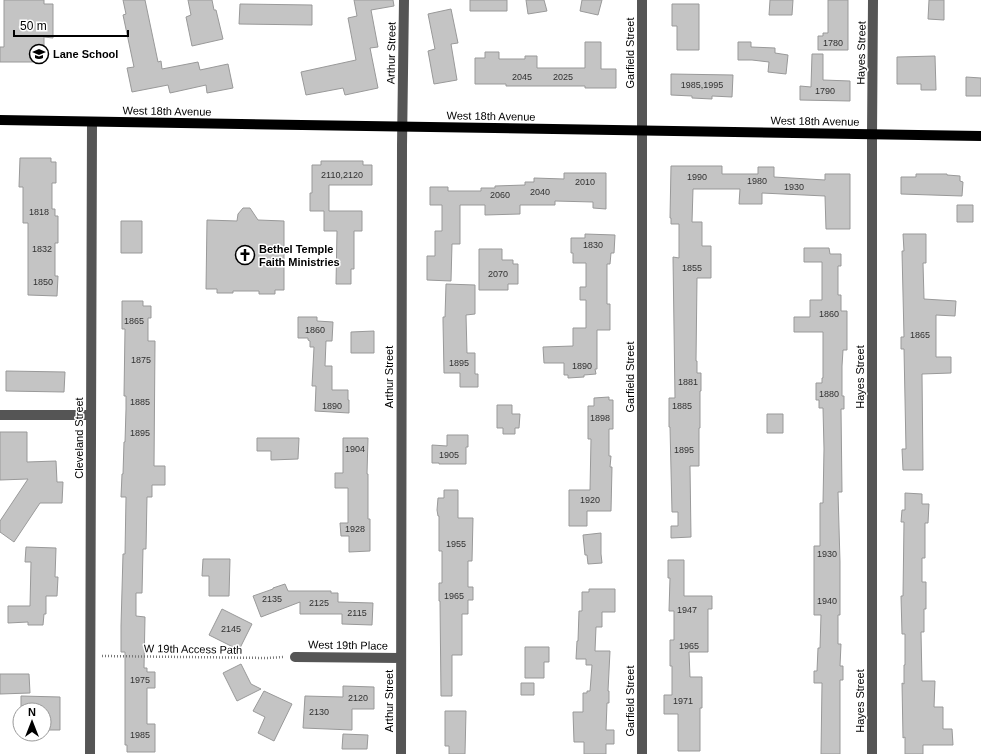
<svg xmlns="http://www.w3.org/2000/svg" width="981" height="754" font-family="Helvetica,sans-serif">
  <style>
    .building { fill: #c4c4c4; stroke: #999 }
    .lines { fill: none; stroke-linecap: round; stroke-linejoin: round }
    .path { stroke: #777; stroke-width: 2.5; stroke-dasharray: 1 2; stroke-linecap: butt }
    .minor { stroke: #555; stroke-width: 10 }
    .major { stroke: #000; stroke-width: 10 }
    .labels { text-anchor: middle; stroke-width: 3; stroke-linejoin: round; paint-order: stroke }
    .number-label { font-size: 9px; fill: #313131 }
    .street-label { font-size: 11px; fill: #000; stroke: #fff }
    .poi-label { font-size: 11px; font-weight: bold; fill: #000; stroke: #fff; text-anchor: start }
  </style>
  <rect width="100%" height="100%" fill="#fff"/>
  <path class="building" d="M4,0H44V4H53V38L44,37V62H0V47H4Z
    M123,0H145L158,62L161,61L162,69L198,62L200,70L228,64L233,88L207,93L206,85L170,93L168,85L132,92L127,68L134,67L123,15L126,14Z
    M188,0H212L214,10H216L223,39L192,46L186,17L191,15Z
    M354,0H393L394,6L371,10L378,47L370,48L378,88L345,95L343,88L306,95L301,72L356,60L348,18L357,16Z
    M470,0H507V11H470Z
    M526,0H544L547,11L528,14Z
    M582,0H602L598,15L580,11Z
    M770,0H793L792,15H769Z
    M828,0H848V50H818V36H823V33H828Z
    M929,0H944V20L928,19Z
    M240,4L312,5V25L239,24Z
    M672,4H699V50H677V26H672Z
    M451,9L458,43L451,44L457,80L434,84L428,51L435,49L428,14Z
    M585,42H601V69H616V88H585V86H506V84H475V58H485V52H499V59H525V56H537V68H585Z
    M738,42H751V47L775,48V53L788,55L786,74L768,72L769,62L752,60H738Z
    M812,54H823V80L850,81V101L800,100V86L811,87Z
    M935,56L936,90H921V84H897V57Z
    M671,74L733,75L732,97L712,96V99L692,98V96L671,95Z
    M966,77L981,78V96H966Z
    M20,158H51V162H56V183H52V209H55V216H58V243H55V276H58L57,296L28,295V223H23V187H19Z
    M321,161H363V165H372V185H329V211H362V231H354V269H351V284H336L337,231H324V211H310V193H312V165H321Z
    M671,166H722V174H758V167H774V177L825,180V174H850V229H826L825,196L762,193V204H739L740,189H693L692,222H702V246H711V278H697L696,361H697V373H701V391H700V428H699V466H690L691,537L671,538V526H678V512H672L670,427H669V398H675L673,257L679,258V224H671V218H670Z
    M564,173H606V209L593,208V202L555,201V205H520V214L485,215V205H460V244H452L451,281L427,280V256H435V231H442V205H430V187H448V191H481V188H495V186L525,185V182H534V178L564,179Z
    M916,174H947V175L960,176V181L963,182L962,196L901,194V177H916Z
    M957,205H973V222H957Z
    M243,208H250L258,220L284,221V290H275V294H259V291H233V293H217V289H206L207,220L237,221L238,214Z
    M121,221H142V253H121Z
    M585,234L615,235L614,253H611L610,264H607V304H610V330H597V369H595L596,374L584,375V377L568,378V375H564V363H544L543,347L573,346V328H586V300H580V287H586V263H573V253H571V238H585Z
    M903,234H926V263H923L924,299L956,301L955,316L936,315V357H951V373L922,374L923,470H903L902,449H906L904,349H901V337H904L902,251H904Z
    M804,248H829L830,254H841V266H838V295H841V311H847V350H843L842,366V396H844V409H841L842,492H838L840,562V615H838V644H841L840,666H843V680H840V754H821L822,683H814V671H817L818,648H820L821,615H814V546H820V503H823L824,449L823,408H819V400H816V383H822V378H823V332H794V317H810V300H822V262H804Z
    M479,249H502V260H513V264H518V284H508V290H479Z
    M446,284L475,285V314L466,315L467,353H475V374H478V387H460V373H444L443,321V317H445Z
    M122,301H143V306H151V318H148V341H155L154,466H165V485H152V497H147L146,549H143L142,593H136V616L145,617L144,668H147V672H155V688H147V724H155V752H127V745H125V652H121V626L123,554H125L126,497H121L122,474H123L124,442H125L126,409V396H124L125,329H122Z
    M298,317H317V321L333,322L332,341H326L325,366H332V390H348V400H349V413L315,411L316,386H312L314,347H310V341L308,340V338H298Z
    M374,331V353H351V332Z
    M6,371L65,372L64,392L6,391Z
    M609,397V400H613V429H609V456H611L610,467H612L611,511H587V526H569V490H590L591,439H588V406H594V398Z
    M497,405H512V414H520L519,428H515V434H503V428H497Z
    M767,414H783V433H767Z
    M0,432H27V462L56,461L57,482H63L62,503H40L14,542L0,532V521L28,479L0,480Z
    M447,435H468V447H466V464H439V463H432V445L447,446Z
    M257,438H299L298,459L271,460V451H257Z
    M343,438H368L367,474H368V519H370V551L349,552V536H341L340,523H348V488H335V473H343Z
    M444,490H458V518H473L472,561H468V587H473V600H468V614H462V655H452V696H441L440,601H439V583H442V551H439V516H438L437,510L438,498H444Z
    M905,493L922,494V504H929L928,523H925V558H922V582H926V609H924V632H921L922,681H935L934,707H943V729H952L953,745H923V754H905V737L903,738L902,683L904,684V665H905V634H902L901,596H903L904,522H901L902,510H905Z
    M601,533V554L602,563L588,564L587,555H585L583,535Z
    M26,547L56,548L55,577H58L57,596H46V614H44L43,625H28V622L8,623V606H30L31,562H25Z
    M203,559H230L229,596H209V576H202Z
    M668,560H684V596H712V609H708V652H689L690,677H702V708H700V751H678V714H664V695H672V666H670V640H674V611H669L670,578H668Z
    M285,584L288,591H331V593H338V602L373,603L372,625L342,624V614H300V602L261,617L253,596L273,589V588Z
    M589,589H615V612H602V627H596L595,651H610L608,691H609V703H607L606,730H614V744H606V754H584V742H574L573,712H583V693H587V691H590L592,665H586V659H576L577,641H578L579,611H582V592H589Z
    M222,609L252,624L239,650L209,635Z
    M525,647H549V662H544V678H525Z
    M241,664L251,684L261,689L237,701L223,673Z
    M0,674H29L30,693L0,694Z
    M521,683H534V695H521Z
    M343,686L374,687V709H352V730L303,728L305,696L343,697Z
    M264,691L292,704L274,741L258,733L265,717L253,711Z
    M21,696L60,697V730H44V710H21Z
    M445,711H466L465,754H449V746H445Z
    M343,734L368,735L367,749H342Z"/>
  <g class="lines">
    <path class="path" d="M102,656L268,658L283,657"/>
    <path class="minor" d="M0,415H91
      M295,657L401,658
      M90,754L92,122
      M401,754L402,145L404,0
      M642,754V0
      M872,754V134L873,0"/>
    <path class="major" d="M0,120L981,136"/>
  </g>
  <defs>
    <g id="school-ring" transform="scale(1)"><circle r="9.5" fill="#fff" stroke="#000" stroke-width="1.5"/><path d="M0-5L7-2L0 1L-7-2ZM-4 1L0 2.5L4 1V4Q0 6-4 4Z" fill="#000"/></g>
    <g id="church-ring" transform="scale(1)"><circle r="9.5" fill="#fff" stroke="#000" stroke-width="1.5"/><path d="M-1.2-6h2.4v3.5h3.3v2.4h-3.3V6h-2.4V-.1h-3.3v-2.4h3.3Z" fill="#000"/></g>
  </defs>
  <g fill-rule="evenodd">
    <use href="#school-ring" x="39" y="54"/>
    <use href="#church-ring" x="245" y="255"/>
  </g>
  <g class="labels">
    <g class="number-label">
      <text x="833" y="46">1780</text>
      <text x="522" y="80">2045</text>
      <text x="563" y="80">2025</text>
      <text x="702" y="88">1985,1995</text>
      <text x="825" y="94">1790</text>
      <text x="342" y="178">2110,2120</text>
      <text x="697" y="180">1990</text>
      <text x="757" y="184">1980</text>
      <text x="585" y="185">2010</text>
      <text x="794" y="190">1930</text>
      <text x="540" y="195">2040</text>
      <text x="500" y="198">2060</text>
      <text x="39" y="215">1818</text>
      <text x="593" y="248">1830</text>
      <text x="42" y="252">1832</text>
      <text x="692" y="271">1855</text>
      <text x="498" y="277">2070</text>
      <text x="43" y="285">1850</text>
      <text x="829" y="317">1860</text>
      <text x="134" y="324">1865</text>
      <text x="315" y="333">1860</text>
      <text x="920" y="338">1865</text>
      <text x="141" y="363">1875</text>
      <text x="459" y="366">1895</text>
      <text x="582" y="369">1890</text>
      <text x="688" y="385">1881</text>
      <text x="829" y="397">1880</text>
      <text x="140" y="405">1885</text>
      <text x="332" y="409">1890</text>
      <text x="682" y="409">1885</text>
      <text x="600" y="421">1898</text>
      <text x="140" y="436">1895</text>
      <text x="355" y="452">1904</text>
      <text x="684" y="453">1895</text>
      <text x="449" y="458">1905</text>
      <text x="590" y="503">1920</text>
      <text x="355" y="532">1928</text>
      <text x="456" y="547">1955</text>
      <text x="827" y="557">1930</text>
      <text x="454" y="599">1965</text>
      <text x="272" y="602">2135</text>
      <text x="827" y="604">1940</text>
      <text x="319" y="606">2125</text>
      <text x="687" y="613">1947</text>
      <text x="357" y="616">2115</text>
      <text x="231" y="632">2145</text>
      <text x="689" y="649">1965</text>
      <text x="140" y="683">1975</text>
      <text x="358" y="701">2120</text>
      <text x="683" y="704">1971</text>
      <text x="319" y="715">2130</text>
      <text x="140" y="738">1985</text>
    </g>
    <g class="street-label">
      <text transform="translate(391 53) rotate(-89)" y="4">Arthur Street</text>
      <text transform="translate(630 53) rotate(-90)" y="4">Garfield Street</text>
      <text transform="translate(861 53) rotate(-89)" y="4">Hayes Street</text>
      <text transform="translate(167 111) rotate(1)" y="4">West 18th Avenue</text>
      <text transform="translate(491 116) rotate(1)" y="4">West 18th Avenue</text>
      <text transform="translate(815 121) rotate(1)" y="4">West 18th Avenue</text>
      <text transform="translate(389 377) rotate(-90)" y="4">Arthur Street</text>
      <text transform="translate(630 377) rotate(-90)" y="4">Garfield Street</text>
      <text transform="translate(860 377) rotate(-90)" y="4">Hayes Street</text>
      <text transform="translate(79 438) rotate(-90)" y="4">Cleveland Street</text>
      <text transform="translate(348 645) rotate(1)" y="4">West 19th Place</text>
      <text transform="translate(193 649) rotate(1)" y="4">W 19th Access Path</text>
      <text transform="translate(389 701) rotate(-90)" y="4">Arthur Street</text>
      <text transform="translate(630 701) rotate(-90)" y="4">Garfield Street</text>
      <text transform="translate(860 701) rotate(-90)" y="4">Hayes Street</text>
    </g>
    <g class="poi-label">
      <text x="53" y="58">Lane School</text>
      <text x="259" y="253">Bethel Temple<tspan x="259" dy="13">Faith Ministries</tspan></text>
    </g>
  </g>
  <g transform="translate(32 722)"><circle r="19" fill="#ffffff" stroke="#999999"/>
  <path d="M0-3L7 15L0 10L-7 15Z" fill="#000000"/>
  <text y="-6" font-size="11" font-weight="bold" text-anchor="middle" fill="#000000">N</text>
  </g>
  <path d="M14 30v6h114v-6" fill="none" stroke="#000000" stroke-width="2"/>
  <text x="20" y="30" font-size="12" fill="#000000" stroke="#ffffff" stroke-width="3" paint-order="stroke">50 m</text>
</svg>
